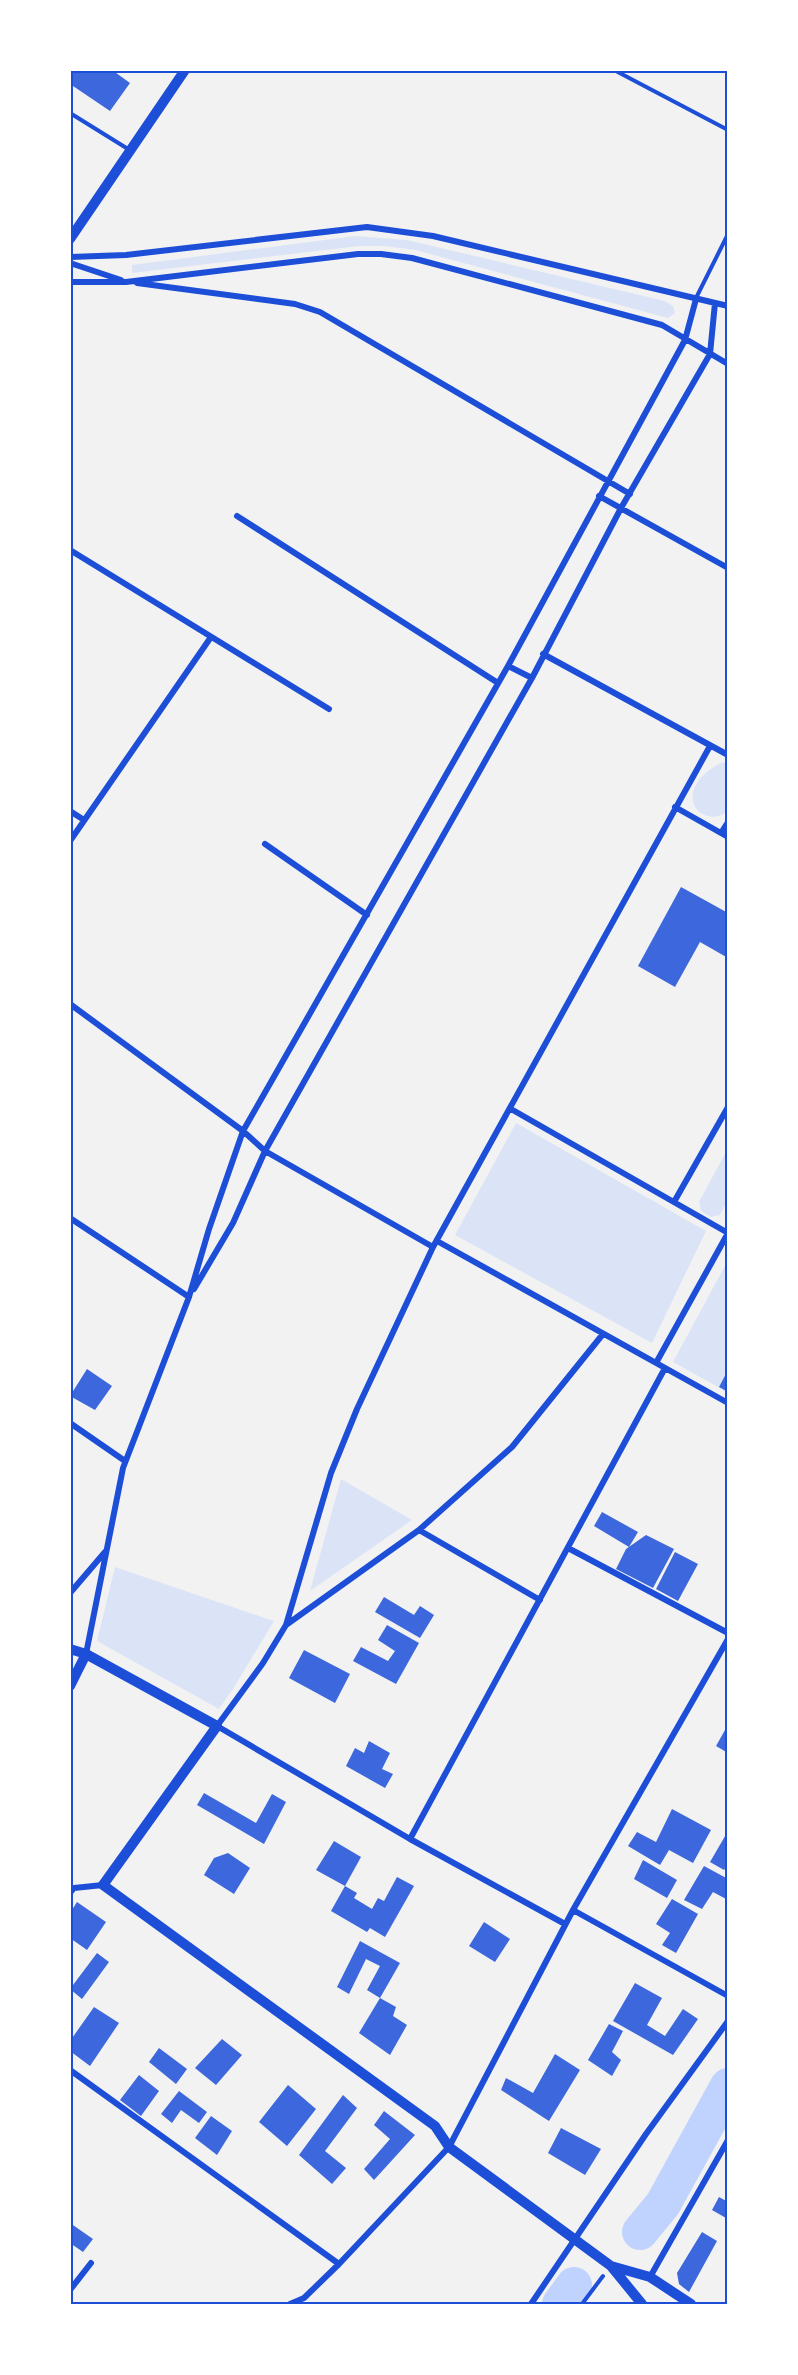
<svg xmlns="http://www.w3.org/2000/svg" width="798" height="2375" font-family="'Varela Round',sans-serif">
  <style>
    .green { fill: #dbe4f7 }
    .lines { fill: none; stroke-linecap: round; stroke-linejoin: round }
    .river { stroke: #bfd3fe; stroke-width: 36 }
    .building { fill: #3d67dc }
    .path { stroke: #1d4ed8; stroke-width: 4 }
    .service { stroke: #1d4ed8; stroke-width: 4 }
    .minor { stroke: #1d4ed8; stroke-width: 6 }
    .tertiary { stroke: #1d4ed8; stroke-width: 10 }
    .neatline { fill: none; stroke: #1d4ed8; stroke-width: 2 }
  </style>
  <rect width="100%" height="100%" fill="#f2f2f2"/>
  <path class="green" d="M355,236L407,240L665,301L673,306L675,313L668,318L415,250L384,246H359L132,273V265Z
    M723,762L727,764V810C719,822 697,817 693,802C689,784 709,768 723,762Z
    M516,1123L706,1231L652,1343L455,1235Z
    M727,1150V1201L720,1215L711,1217L701,1211L699,1202Z
    M727,1262V1392L673,1362Z
    M341,1479L412,1520L310,1591Z
    M115,1567L274,1621L233,1689L219,1709L97,1641Z"/>
  <g class="lines">
    <path class="river" d="M640,2232L663,2204L728,2086
      M560,2304L574,2285"/>
  </g>
  <path class="building" d="M70,70H112L130,83L110,111L70,84Z
    M681,887L728,913V958L700,942L675,987L638,966Z
    M87,1369L112,1386L95,1410L70,1396Z
    M728,1370V1392L719,1387Z
    M602,1512L638,1532L629,1547L594,1526Z
    M646,1535L674,1549L653,1588L616,1569L626,1549Z
    M675,1552L698,1564L678,1601L656,1589Z
    M384,1597L414,1615L420,1606L434,1615L420,1638L375,1612Z
    M387,1625L419,1643L396,1684L353,1661L361,1647L388,1661L395,1651L378,1640Z
    M304,1650L350,1674L335,1703L289,1678Z
    M725,1730L728,1732V1753L716,1746Z
    M369,1741L390,1753L382,1769L393,1774L385,1788L346,1766L355,1748L364,1753Z
    M204,1793L256,1823L272,1794L286,1802L264,1844L197,1805Z
    M672,1809L711,1830L693,1863L669,1850L660,1865L628,1846L637,1832L656,1842Z
    M728,1831V1864L724,1870L710,1862Z
    M334,1841L361,1857L345,1886L316,1870Z
    M228,1853L250,1868L234,1894L204,1875L214,1858Z
    M643,1860L677,1880L667,1898L634,1879Z
    M704,1866L728,1879V1900L713,1892L702,1909L684,1900Z
    M397,1877L414,1886L385,1937L370,1928L367,1932L331,1911L345,1886L357,1893L354,1898L372,1909L378,1898L384,1901Z
    M672,1899L698,1914L676,1953L662,1945L670,1933L656,1924Z
    M77,1902L106,1922L87,1950L70,1938V1913Z
    M484,1922L510,1939L495,1962L469,1946Z
    M360,1941L400,1963L380,1998L367,1990L380,1966L366,1959L349,1994L337,1987Z
    M97,1953L109,1962L82,1999L70,1989Z
    M635,1983L662,1998L647,2025L665,2036L683,2009L698,2019L673,2055L613,2021Z
    M380,1998L396,2007L393,2016L407,2025L390,2055L359,2033Z
    M94,2007L119,2023L90,2066L70,2051V2041Z
    M609,2024L623,2031L612,2052L621,2060L612,2076L588,2060Z
    M222,2039L242,2055L216,2085L195,2068Z
    M159,2048L187,2069L176,2084L149,2062Z
    M555,2054L580,2070L549,2121L501,2090L506,2078L533,2093Z
    M139,2075L159,2091L141,2116L120,2100Z
    M288,2085L316,2109L287,2146L259,2122Z
    M179,2091L207,2112L199,2123L181,2110L172,2123L161,2114Z
    M343,2095L357,2108L325,2151L346,2168L332,2184L299,2155Z
    M384,2111L415,2135L374,2180L364,2169L390,2139L374,2125Z
    M211,2116L232,2131L217,2155L195,2138Z
    M561,2128L601,2149L585,2175L548,2153Z
    M719,2197L728,2202L726,2218L712,2210Z
    M70,2223L93,2239L83,2252L70,2243Z
    M702,2232L717,2241L689,2292L679,2284L677,2273Z"/>
  <g class="lines">
    <path class="path" d="M582,2304L603,2276"/>
    <path class="service" d="M614,70L728,130
      M70,113L128,149
      M696,298L728,234"/>
    <path class="minor" d="M70,257L126,255L367,227L433,236L728,306
      M70,263L121,280
      M70,282H126L358,254H381L412,258L662,325L728,364
      M137,283L295,304L320,312L630,494
      M599,496L728,568
      M237,516L498,683
      M70,550L329,709
      M543,654L728,755
      M508,666L532,678
      M675,807L728,837
      M70,811L84,820
      M721,833L728,822
      M70,841L211,637
      M265,844L367,915
      M70,1004L243,1131L265,1151L433,1247
      M511,1109L728,1233
      M674,1202L728,1107
      M70,1218L189,1297
      M437,1241L728,1403
      M194,1289L233,1223L265,1151L532,678L621,508L710,354L715,303
      M656,1363L728,1233
      M70,1423L125,1461
      M419,1530L540,1600
      M568,1548L728,1633
      M70,1593L105,1552
      M286,1625L419,1530L512,1447L603,1334
      M86,1654L123,1468L189,1297L209,1229L243,1131L508,666L685,340L696,299
      M410,1839L665,1368
      M70,1893L74,1888L103,1885
      M573,1910L728,1996
      M565,1924L410,1839L217,1726L263,1663L286,1625L331,1473L357,1409L433,1247L710,746
      M70,2070L339,2264
      M650,2277L728,2140
      M70,2290L91,2263
      M290,2304L304,2298L339,2264L449,2147L573,1910L728,1639
      M531,2304L646,2134L728,2021"/>
    <path class="tertiary" d="M70,239L185,70
      M70,1649L86,1654L217,1726L103,1885L435,2126L449,2147L611,2266L642,2304
      M70,1686L86,1654
      M611,2266L650,2277L691,2304"/>
  </g>
  <rect width="798" height="2375" fill="none" stroke="#ffffff" stroke-width="144"/>
  <rect x="72" y="72" width="654" height="2231" class="neatline"/>
</svg>
